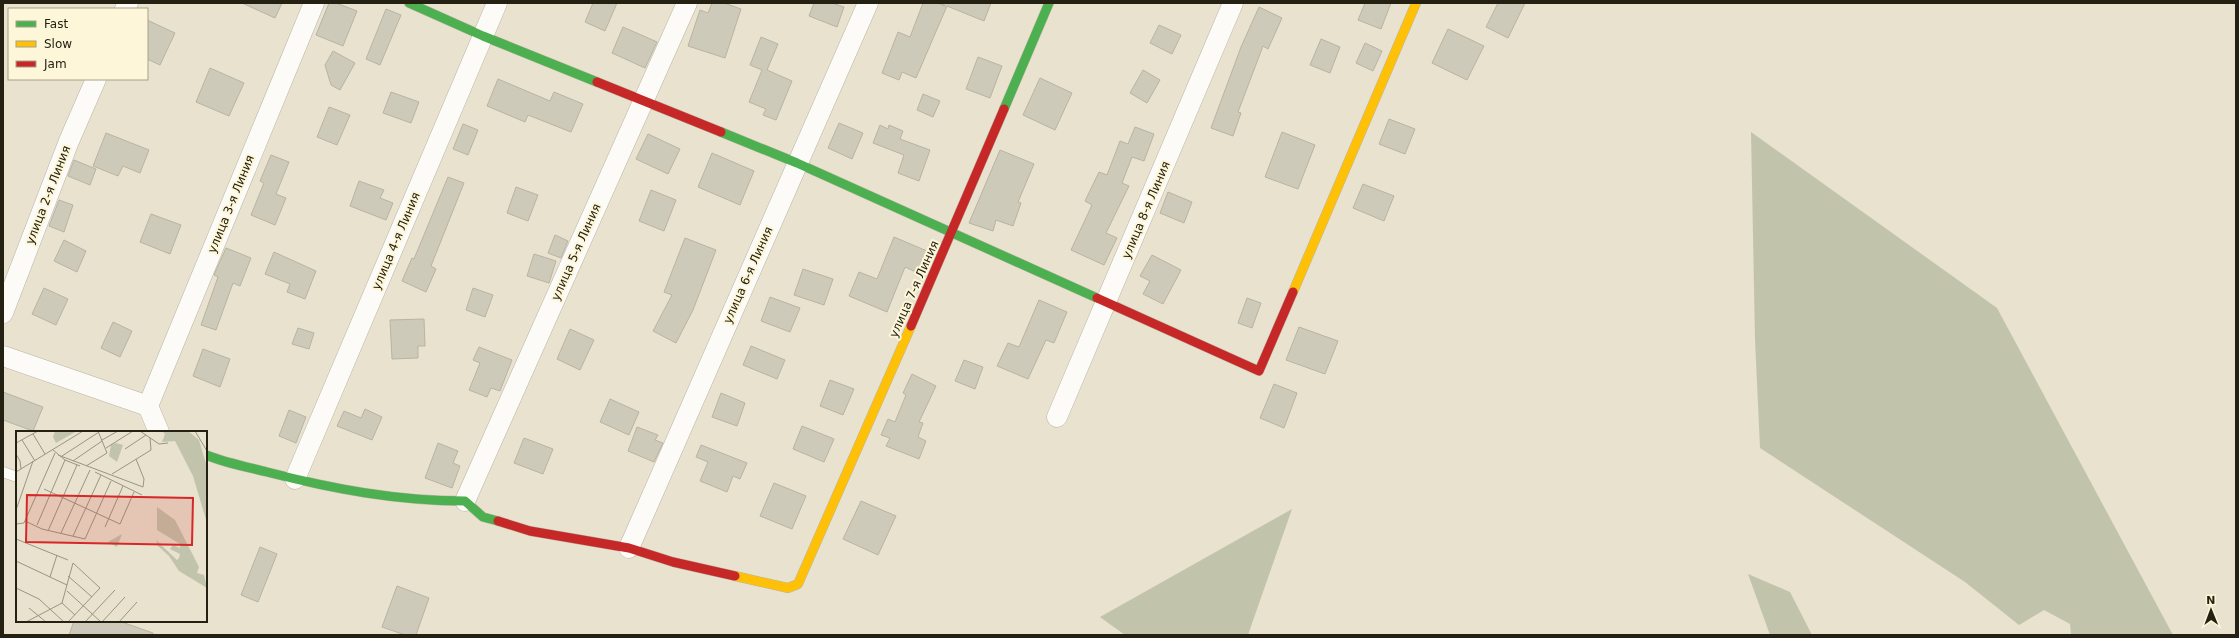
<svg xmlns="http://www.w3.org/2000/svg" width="2239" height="638" font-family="'DejaVu Sans',sans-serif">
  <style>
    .forest { fill: #c1c4aa }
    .building { fill: #cecaba; stroke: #b8b3a3 }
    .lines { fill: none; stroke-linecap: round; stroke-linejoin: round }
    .lane-casing { stroke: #b9b4a4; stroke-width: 11 }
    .street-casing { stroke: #b9b4a4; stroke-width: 21 }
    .fast-casing { stroke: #b9b4a4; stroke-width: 10 }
    .slow-casing { stroke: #b9b4a4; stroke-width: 10 }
    .jam-casing { stroke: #b9b4a4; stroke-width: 10 }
    .lane { stroke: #fcfbf8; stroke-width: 10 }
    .street { stroke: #fcfbf8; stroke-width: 20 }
    .fast { stroke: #4caf50; stroke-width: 9 }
    .slow { stroke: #ffc107; stroke-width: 9 }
    .jam { stroke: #c62828; stroke-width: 9 }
    .labels { text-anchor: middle; stroke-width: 4; stroke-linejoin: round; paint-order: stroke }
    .street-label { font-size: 12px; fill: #242113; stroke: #fdf6d8 }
    .inset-road { fill: none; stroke: #9a9583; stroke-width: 1 }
    .view { fill: #d62828; fill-opacity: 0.15; stroke: #d62828; stroke-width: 2 }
    .inset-edge { fill: none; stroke: #242113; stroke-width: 2 }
  </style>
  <rect width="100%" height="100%" fill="#e8e2ce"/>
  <path class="forest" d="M1751,132L1997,308L2173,635H2071L2070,624L2044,610L2019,625L1965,582L1760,448L1755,339Z
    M1292,509L1248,635H1125L1100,617Z
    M1748,574L1790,592L1812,635H1770Z"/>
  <path class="building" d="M242,3H282L275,18Z
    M329,3H336L357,11L343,46L316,35Z
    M593,3H617L605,31L585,22Z
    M712,3H724L741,9L725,58L688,46L700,10L708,13Z
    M814,3H832L844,7L837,27L809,16Z
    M923,3H937L945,6L941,3H991L984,21L947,6L916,78L902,72L899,80L882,73L898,32L910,37Z
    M1365,3H1391L1381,29L1358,20Z
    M1498,3H1525L1508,38L1486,27Z
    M1259,7L1282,18L1268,49L1263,46L1238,112L1241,113L1233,136L1211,128L1241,47Z
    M386,9L401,15L380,65L366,59Z
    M147,20L175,33L160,65L147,59Z
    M1159,25L1181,35L1172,54L1150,43Z
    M623,27L657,42L645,68L612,53Z
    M1448,29L1484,46L1467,80L1432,63Z
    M761,37L778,44L767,70L792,81L776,120L763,115L766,109L749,102L762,70L750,65Z
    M1321,39L1340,47L1330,73L1310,65Z
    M1365,43L1382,51L1373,71L1356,63Z
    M333,51L355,63L340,90L331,85L325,65Z
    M978,57L1002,66L990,98L966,89Z
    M210,68L244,83L229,116L196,102Z
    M1143,70L1160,80L1147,103L1130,93Z
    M1040,78L1072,93L1055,130L1023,115Z
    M498,79L550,101L554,92L583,104L571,132L528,115L525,122L487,106Z
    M391,92L419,102L411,123L383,113Z
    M923,94L940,101L933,117L917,110Z
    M329,107L350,115L337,145L317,137Z
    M1389,119L1415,129L1405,154L1379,144Z
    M839,123L863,133L852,159L828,148Z
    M463,124L478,130L468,155L453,149Z
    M880,125L888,129L889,125L903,131L900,139L930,150L919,181L898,173L904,155L873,143Z
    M1135,127L1154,134L1144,161L1132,157L1122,183L1129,186L1106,233L1117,238L1104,265L1071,250L1092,205L1085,201L1099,172L1107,175L1120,141L1128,144Z
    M1282,132L1315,145L1298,189L1265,177Z
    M106,133L149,150L140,173L123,166L118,176L93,166Z
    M648,134L680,149L668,174L636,159Z
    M1000,150L1034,164L1018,202L1021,203L1013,226L996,220L993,231L969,223Z
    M712,153L754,171L740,205L698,187Z
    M271,155L289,162L276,194L286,198L275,225L251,215L264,183L260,181Z
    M74,160L96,169L90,185L68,176Z
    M448,177L464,183L431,266L436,269L426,292L402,281L412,258L414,259Z
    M359,181L384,190L380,198L393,203L386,220L350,206Z
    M1363,184L1394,196L1384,221L1353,208Z
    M516,187L538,195L528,221L507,213Z
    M651,190L676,200L664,231L639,221Z
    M1168,192L1192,202L1184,223L1160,213Z
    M59,200L73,205L64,232L49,226Z
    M151,214L181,225L170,254L140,242Z
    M555,235L568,241L561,258L548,253Z
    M894,237L927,251L918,273L905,267L887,312L849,296L859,272L877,279Z
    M685,238L716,250L693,310L676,343L653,331L672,295L664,292Z
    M64,240L86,251L77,272L54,261Z
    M226,248L251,258L240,286L233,283L216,330L201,325L218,277L214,275Z
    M274,252L316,271L305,299L287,292L290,284L265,274Z
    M534,254L556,261L549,283L527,276Z
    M1152,255L1181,270L1163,304L1143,294L1150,281L1140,276Z
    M803,269L833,279L824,305L794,295Z
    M44,288L68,299L56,325L32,314Z
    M473,288L493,295L485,317L466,310Z
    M770,297L800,308L790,332L761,321Z
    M1247,298L1261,303L1252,328L1238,323Z
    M1039,300L1067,312L1054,343L1046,340L1028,379L997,366L1008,343L1019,347Z
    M424,319L425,346H418V358L392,359L390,320Z
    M113,322L132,331L120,357L101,348Z
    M1299,327L1338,341L1325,374L1286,360Z
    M298,328L314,333L309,349L292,344Z
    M570,329L594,340L580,370L557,359Z
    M751,346L785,360L777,379L743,365Z
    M479,347L512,360L500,391L491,388L487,397L469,390L480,363L473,360Z
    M203,349L230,359L220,387L193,376Z
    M964,360L983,367L975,389L955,381Z
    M912,374L936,386L919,422L923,423L918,437L926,441L919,459L886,446L890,438L881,435L888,419L895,422L906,395L903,393Z
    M830,380L854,389L843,415L820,406Z
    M1274,384L1297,393L1284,428L1260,418Z
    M3,392L43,407L33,431L3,420Z
    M721,393L745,403L737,426L712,417Z
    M610,399L639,412L629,435L600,422Z
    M365,409L382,417L372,440L337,426L344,411L361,418Z
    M289,410L306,417L296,443L279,436Z
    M802,426L834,439L824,462L793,449Z
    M637,427L658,435L655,440L663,443L654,462L628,451Z
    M524,438L553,449L543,474L514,463Z
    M438,443L458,451L453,463L460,466L452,488L425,478Z
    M701,445L747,463L740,479L733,476L727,492L700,481L708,462L696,457Z
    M774,483L806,496L792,529L760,516Z
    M861,501L896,516L878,555L843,539Z
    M260,547L277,554L258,602L241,595Z
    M397,586L429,598L416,635H405L382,627Z
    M74,621H119L153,633V635H69Z"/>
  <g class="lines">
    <g class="lane-casing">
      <path id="lane" d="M3,472L17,477"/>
    </g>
    <g class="street-casing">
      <path id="street" d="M125,9L128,3
        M3,313L69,141L96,79
        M3,356L148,406L159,432
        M148,406L314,3
        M1057,417L1233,3
        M295,479L497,3
        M465,501L687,3
        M629,548L868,3"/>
    </g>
    <g class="fast-casing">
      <path id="fast" d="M409,3L483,36L597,82
        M1004,109L1049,3
        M721,132L797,163L1097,298
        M206,455C226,463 247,467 267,472C333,489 397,501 465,501L483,517L498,521"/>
    </g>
    <g class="slow-casing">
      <path id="slow" d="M1293,292L1416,3
        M735,576L788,588L798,584L911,326"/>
    </g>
    <g class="jam-casing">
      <path id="jam" d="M597,82L721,132
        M1097,298L1259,371L1293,292
        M911,326L1004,109
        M498,521L530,531L629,548L673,562L735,576"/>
    </g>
    <use href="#lane" class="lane"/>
    <use href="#street" class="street"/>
    <use href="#fast" class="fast"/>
    <use href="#slow" class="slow"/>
    <use href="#jam" class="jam"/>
  </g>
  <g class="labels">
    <g class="street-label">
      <text transform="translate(48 195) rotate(-69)" y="4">улица 2-я Линия</text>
      <text transform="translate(231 204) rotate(-68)" y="4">улица 3-я Линия</text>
      <text transform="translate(1146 210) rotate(-67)" y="4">улица 8-я Линия</text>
      <text transform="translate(396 241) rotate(-67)" y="4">улица 4-я Линия</text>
      <text transform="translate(576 252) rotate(-66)" y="4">улица 5-я Линия</text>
      <text transform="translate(748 275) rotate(-66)" y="4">улица 6-я Линия</text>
      <text transform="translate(914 289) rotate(-66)" y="4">улица 7-я Линия</text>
    </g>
  </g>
  <g transform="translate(16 431)">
    <rect width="191" height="191" fill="#e8e2ce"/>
    <path d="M39,0H61L40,12L37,6ZM146,0H172L183,9L191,36V92L177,45L159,10L146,11L149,3ZM100,12L107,14L101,31L93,25L95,14ZM141,76L159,89L183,136L181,142L188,144L191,157L163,140L153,125L142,115L140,109L161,129L163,127L164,123L154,118L157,114L164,117V113L141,99ZM106,103L101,116L92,111Z" fill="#c1c4aa"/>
    <path class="inset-road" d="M124,0L143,13L152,12M179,0L191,20M17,3L29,23M6,9L19,30M86,9L102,0M0,12L22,0M90,17L117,0M109,18L130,4M37,19L49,29L64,35M0,23L4,30L5,38M42,24L127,56L128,48L120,28M46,25L83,1M57,30L86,10M70,35L91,22L82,0M0,41L67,0M79,41L126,64M96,43L135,19L134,7M28,58L104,93L118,61M0,79L17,30M9,90L26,98L69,108L95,50M0,93L8,92L39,22M21,94L49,29M89,96L107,55M32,100L61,34M45,102L74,39M57,105L85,44M0,108L52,129M0,130L51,154M52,145L76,166M34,146L41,124M0,157L23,168L48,191M51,160L85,191M46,172L59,184M13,177L30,191M10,191L46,172L57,132L84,157L52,191M69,191L99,159M86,191L109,166M103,191L121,171"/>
    <path class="view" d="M11,64L177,67L176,114L10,111Z"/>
    <rect width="191" height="191" class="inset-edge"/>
  </g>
  <rect width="2239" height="638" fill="none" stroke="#242113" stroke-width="8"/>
  <rect x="8" y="8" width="140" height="72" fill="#fdf6d8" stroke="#a6a189"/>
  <rect x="16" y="21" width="20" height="6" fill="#4caf50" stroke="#a6a189"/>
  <text x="44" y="28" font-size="12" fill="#242113">Fast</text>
  <rect x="16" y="41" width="20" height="6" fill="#ffc107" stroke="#a6a189"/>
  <text x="44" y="48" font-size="12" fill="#242113">Slow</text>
  <rect x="16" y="61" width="20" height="6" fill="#c62828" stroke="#a6a189"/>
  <text x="44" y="68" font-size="12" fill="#242113">Jam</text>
  <g transform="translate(2211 610) rotate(359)" stroke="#fdf6d8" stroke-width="3" paint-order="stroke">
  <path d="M0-3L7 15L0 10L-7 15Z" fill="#242113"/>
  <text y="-6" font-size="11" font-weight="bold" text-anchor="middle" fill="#242113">N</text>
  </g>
</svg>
